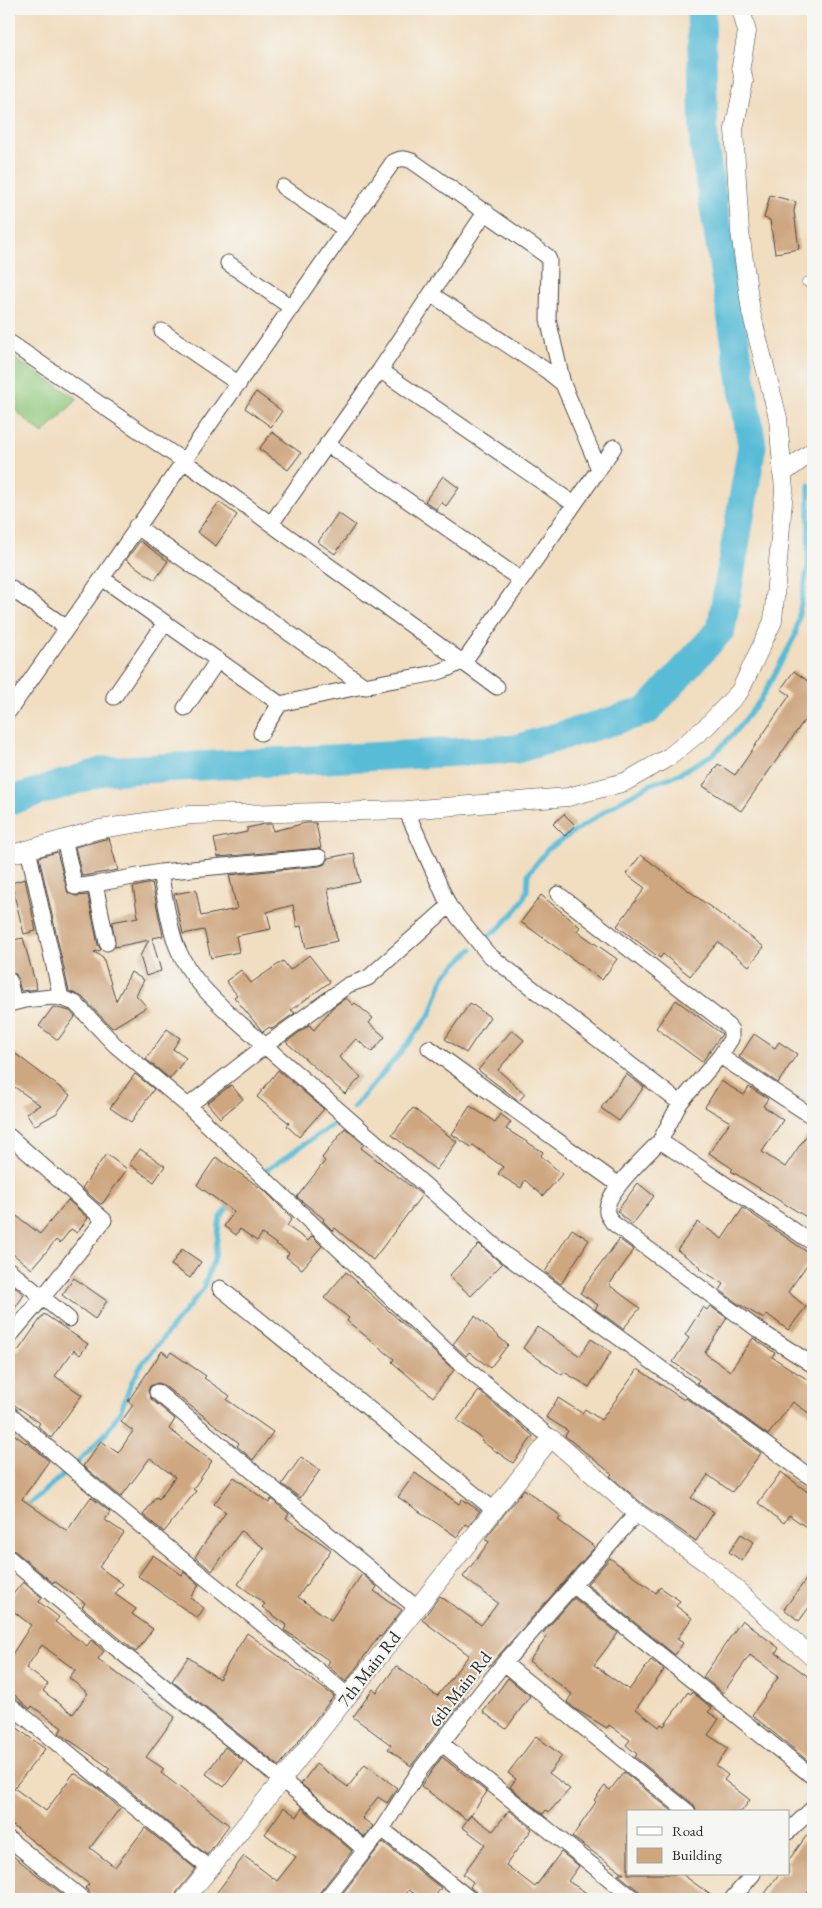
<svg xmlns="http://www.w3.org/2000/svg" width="822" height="1908" font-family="'EB Garamond',serif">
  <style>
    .green { fill: #8fc87c; stroke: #5d7a54 }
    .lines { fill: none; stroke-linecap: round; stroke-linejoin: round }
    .stream { stroke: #59bcd7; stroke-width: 5 }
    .river { stroke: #59bcd7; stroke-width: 29 }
    .building { fill: #cea67f; fill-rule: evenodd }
    .service-casing { stroke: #494641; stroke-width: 9 }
    .minor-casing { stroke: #494641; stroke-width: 17 }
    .tertiary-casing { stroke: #494641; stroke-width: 19 }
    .service { stroke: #fff; stroke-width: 8 }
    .minor { stroke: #fff; stroke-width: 15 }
    .tertiary { stroke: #fff; stroke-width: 18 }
    .labels { text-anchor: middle; stroke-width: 4; stroke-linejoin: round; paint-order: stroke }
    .street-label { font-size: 18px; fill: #2b2b2b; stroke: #f6f6f2 }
  </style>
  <rect width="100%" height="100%" fill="#f6f6f2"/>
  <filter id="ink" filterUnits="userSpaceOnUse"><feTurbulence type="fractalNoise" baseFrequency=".02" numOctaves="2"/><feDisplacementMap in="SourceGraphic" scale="10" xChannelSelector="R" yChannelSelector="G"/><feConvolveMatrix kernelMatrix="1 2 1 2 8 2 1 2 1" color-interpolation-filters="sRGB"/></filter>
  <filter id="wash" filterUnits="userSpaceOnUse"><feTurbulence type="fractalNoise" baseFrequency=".0096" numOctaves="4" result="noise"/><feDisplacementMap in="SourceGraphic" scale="20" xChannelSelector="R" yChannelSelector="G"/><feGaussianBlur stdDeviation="1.12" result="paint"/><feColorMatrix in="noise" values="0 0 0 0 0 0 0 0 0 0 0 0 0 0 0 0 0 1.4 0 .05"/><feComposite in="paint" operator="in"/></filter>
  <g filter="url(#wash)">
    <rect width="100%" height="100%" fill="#f1ddbf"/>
    <path class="green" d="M9,355L78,399L43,434L9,405Z"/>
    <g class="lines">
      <path class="stream" d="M485,938L498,929L518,908L527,892L528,874L547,850L620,801L653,783L675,776L715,753L735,732L761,699L795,636L808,566L809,485
        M353,1108L401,1052L431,1013L444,976L472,949
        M265,1171L337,1122
        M25,1507L77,1463L106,1433L121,1410L131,1383L142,1364L203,1289L215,1256L220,1217L231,1204"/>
      <path class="river" d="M9,801L104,771L516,749L647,711L721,629L752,446L704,145L701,9"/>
    </g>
    <g id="blocks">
      <path class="building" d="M770,195L796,202L794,211L799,249L775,253L770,220L764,218Z
        M256,392L282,411L271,427L245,408Z
        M272,432L301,453L288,470L259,449Z
        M443,476L459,488L446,506L441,502L436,509L425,501Z
        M219,502L237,515L216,546L197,532Z
        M338,513L355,525L335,554L318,542Z
        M140,541L168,561L155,580L126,560Z
        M794,671L813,685V708L741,811L703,786L718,764L735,775L790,695L781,689Z
        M564,814L575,825L565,836L553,824Z
        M306,823H316L321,848L218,857L214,839L247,832V828L265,824H272L273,831Z
        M109,838L118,870L82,876L75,847Z
        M57,852L68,893L76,896L88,895L98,945L101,950L94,952L103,957L116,1001L131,972L144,980L136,995L147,1007L112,1028L82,997L69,991L39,857Z
        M354,853L360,882L328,889L337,941L306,948L301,926L297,927L293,905L267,912L271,929L236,936L239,952L211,958L204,930L183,934L174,894L196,890L201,916L237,909L229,875L320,866L325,864L328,858Z
        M641,855L764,947L749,966L718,942L690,976L663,954L660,958L617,926L645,888L626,874Z
        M25,879L36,931L24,934L11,883Z
        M152,883L163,936L152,938L161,971L146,976L140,956L149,940L115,947L112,922L138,917L133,887Z
        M541,895L580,927L577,931L617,959L602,980L521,922Z
        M23,938L37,989L21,991L16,974L9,971V941Z
        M309,955L330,982L291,1010L295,1013L272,1029L269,1027L263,1032L234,997L237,995L226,981L241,970L251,983L283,961L290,970Z
        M346,998L353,1005L355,1003L373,1018L369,1023L385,1037L372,1052L356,1039L339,1057L361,1077L345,1094L286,1042L309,1025L314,1030L333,1007Z
        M676,1000L722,1034L702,1062L656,1028Z
        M470,1003L490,1017L466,1053L445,1039Z
        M53,1007L70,1011L75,1017L58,1040L39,1026Z
        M167,1029L180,1038L173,1049L186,1058L170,1079L146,1059Z
        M512,1030L524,1040L498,1070L525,1094L519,1101L478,1070Z
        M754,1034L775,1048L779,1042L797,1054L778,1083L739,1057Z
        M9,1049L70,1095L57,1113L34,1126L26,1113L40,1105L9,1083Z
        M278,1070L324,1109L299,1137L287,1126L289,1123L257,1097Z
        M135,1074L154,1089L131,1122L110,1108Z
        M626,1074L644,1087L619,1121L601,1108Z
        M721,1081L744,1095L749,1087L768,1099L763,1106L783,1120L762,1152L785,1167L813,1126V1221L731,1171L733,1169L709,1153L730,1122L705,1107Z
        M231,1085L243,1099L220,1118L207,1103Z
        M470,1106L495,1122L500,1114L511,1122L506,1129L543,1152L541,1156L562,1174L543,1196L525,1180L521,1188L498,1174L503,1167L473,1145L471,1147L452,1134Z
        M413,1108L457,1142L436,1170L392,1135Z
        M345,1128L364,1144L361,1148L422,1195L373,1260L335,1228L333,1231L323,1221L324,1219L297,1197L325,1161L322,1158Z
        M140,1149L165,1166L154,1182L129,1164Z
        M106,1154L127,1169L103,1203L100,1204L82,1188Z
        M216,1157L265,1191L292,1218L287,1226L308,1241L312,1236L322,1246L302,1269L286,1257L289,1253L262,1234L257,1241L240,1229L236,1235L224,1226L234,1212L197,1185Z
        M638,1183L654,1196L632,1225L617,1211Z
        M68,1200L88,1218L77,1233L71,1229L60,1243L56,1240L32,1269L9,1251V1210L40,1234Z
        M743,1208L813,1256L788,1292L806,1307L788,1330L767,1314L764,1319L737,1303L720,1290L724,1284L700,1269L701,1267L677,1250L698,1222L722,1239Z
        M572,1229L589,1240L561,1284L545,1272Z
        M619,1239L634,1250L609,1285L640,1308L623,1329L595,1309L598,1305L580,1293Z
        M479,1244L502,1264L471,1296L449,1276Z
        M182,1249L201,1262L190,1278L171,1265Z
        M346,1272L454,1370L433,1397L392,1362L394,1359L347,1321L349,1318L324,1298Z
        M74,1278L107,1301L95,1319L62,1295Z
        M12,1284L24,1295L9,1317V1289Z
        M710,1306L727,1318L705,1352L707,1355L730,1371L753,1338L775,1353L772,1357L813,1383V1416L793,1402L768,1435L697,1383L699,1380L673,1362L689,1338L685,1335L703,1307L707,1310Z
        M44,1314L88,1344L80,1355L74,1350L55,1376L82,1395L51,1438L38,1426L40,1423L9,1401V1346L18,1351Z
        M475,1316L508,1345L490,1368L469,1352L466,1356L453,1344Z
        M537,1327L580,1356L591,1339L611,1352L589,1387L564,1372L562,1375L523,1348Z
        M162,1351L168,1356L171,1352L206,1376L204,1378L230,1396L227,1400L273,1432L253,1460L237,1446L239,1443L163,1385L158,1383L150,1386L148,1391L151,1399L175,1419L169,1429L212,1461L193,1489L196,1491L164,1532L143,1515L156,1497L159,1499L175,1477L150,1458L121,1497L83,1466L101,1441L118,1453L133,1431L121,1422L133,1405L128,1401Z
        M638,1369L684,1400L686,1398L761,1453L732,1492L708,1475L691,1498L714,1512L696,1541L644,1505L610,1476L612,1474L565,1436L568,1431L546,1417L558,1398L582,1413L585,1409L601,1420Z
        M479,1391L533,1436L513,1463L481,1441L483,1439L457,1420Z
        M9,1431L26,1443L27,1442L49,1461L22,1499L67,1531L91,1497L110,1512L105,1520L124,1533L99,1567L123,1584L115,1594L136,1609L132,1614L153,1629L136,1652L82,1607L85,1603L54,1581L53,1583L15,1551L9,1549Z
        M301,1457L320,1470L300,1498L282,1484Z
        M781,1472L813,1496V1532L789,1515L784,1523L758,1503Z
        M415,1473L459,1504L462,1499L480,1511L468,1526L465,1524L457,1537L398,1497Z
        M234,1477L269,1503L271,1499L289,1514L286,1518L331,1550L298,1597L331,1620L362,1574L377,1587L374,1591L402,1610L381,1637L379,1636L346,1682L327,1665L330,1661L284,1630L287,1625L262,1607L265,1604L238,1584L264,1548L241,1531L212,1571L195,1557L226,1512L214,1504Z
        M524,1489L561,1516L558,1520L595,1547L489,1666L486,1664L462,1696L464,1698L411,1766L388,1749L391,1745L353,1717L373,1689L377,1692L396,1666L437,1696L446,1685L469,1655L422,1620L440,1596L481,1625L498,1603L463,1577L489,1542L485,1539Z
        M741,1534L754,1542L742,1561L729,1552Z
        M153,1555L182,1575L184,1572L199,1585L190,1598L204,1608L197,1618L138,1576Z
        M610,1558L656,1593L660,1587L680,1601L676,1606L692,1618L677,1639L683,1643L675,1655L587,1584Z
        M813,1570V1602L799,1621L784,1609Z
        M23,1582L42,1598L39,1602L59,1617L55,1622L87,1646L91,1640L104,1651L98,1659L175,1717L146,1757L164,1769L161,1773L229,1825L207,1855L107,1772L110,1768L59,1733L62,1728L32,1706L30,1709L9,1690V1659L31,1625L9,1608V1599ZM42,1645L75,1670L69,1678L88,1693L73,1714L43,1691L48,1684L26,1668Z
        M574,1598L618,1633L594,1665L629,1690L651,1660L664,1670L636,1709L659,1727L661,1724L664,1726L688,1692L691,1694L692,1692L712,1708L708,1712L719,1719L708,1735L728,1748L716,1766L728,1775L724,1780L750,1800L741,1812H697L694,1805L635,1757L637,1754L626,1745L630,1740L609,1725L607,1728L575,1709L567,1702L572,1694L529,1661L547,1637L543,1633Z
        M742,1620L779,1648L776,1653L813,1680V1765L752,1715L779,1676L750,1655L723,1693L703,1677Z
        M247,1633L334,1696L279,1766L172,1681L188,1657L219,1679Z
        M508,1678L530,1696L506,1729L483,1712Z
        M9,1716L18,1724L16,1727L45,1749L14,1788L46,1811L74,1773L96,1787L120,1808L90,1848L115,1867L145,1828L196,1869L177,1892L175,1899H97L85,1888L89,1884L9,1823Z
        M536,1736L562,1756L549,1773L570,1789L549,1812L546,1810L543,1814L510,1787L516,1779L508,1773Z
        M225,1747L243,1761L224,1787L206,1774Z
        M442,1757L487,1792L467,1820L421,1786Z
        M316,1764L348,1787L365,1764L397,1788L387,1803L378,1797L362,1818L373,1826L364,1837L301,1784Z
        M624,1772L673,1812H628V1874H682L716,1899H643L640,1892L618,1874H624L572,1837L596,1802L594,1800L605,1786L610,1790Z
        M284,1807L297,1817L302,1808L352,1851L319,1893L317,1899H212L244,1856L277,1881L296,1857L265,1834Z
        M509,1810L532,1829L506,1865L535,1887L561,1852L579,1866L568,1881L596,1899H479L476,1892L470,1887L473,1882L463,1874L485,1844L462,1827L471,1815L493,1831Z
        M813,1827V1886L803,1899H761L779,1874H788V1861Z
        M383,1842L441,1888L433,1899H422L409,1890L402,1899H338Z
        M9,1853L57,1890L68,1899H16L9,1893Z"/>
    </g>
  </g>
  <g filter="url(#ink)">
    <use href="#blocks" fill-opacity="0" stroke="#494641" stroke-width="1"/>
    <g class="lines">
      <g class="service-casing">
        <path id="service" d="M806,282L813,287"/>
      </g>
      <g class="minor-casing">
        <path id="minor" d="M283,187L346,230
          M228,263L292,308
          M431,294L547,371L563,384
          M162,331L239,384
          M9,342L185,462L497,687
          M380,370L574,504
          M327,444L521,580
          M599,469L614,447
          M271,524L380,370L486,211
          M136,526L366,687
          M102,578L280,704
          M9,587L67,628
          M114,697L165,623
          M185,708L218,660
          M9,711L393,162C400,158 404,158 412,161L547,256L549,260L548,319L563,384L599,469L468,656C446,676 416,676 389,681C352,688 316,696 280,704L261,733
          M406,810L449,906L488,954L680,1103L660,1141L813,1243
          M64,839L75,887L95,884L107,943
          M28,849L61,998
          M160,872L319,857
          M95,884L160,872C165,897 168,924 177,947C193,988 234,1016 265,1046L188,1106
          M558,894L725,1023L731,1030V1039L720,1056L813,1117
          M449,906L368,978L348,985L265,1046L504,1254L813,1479
          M9,980L14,1003
          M9,1004L25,1000L52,997L61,998L75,1003L115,1045L188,1106L456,1360L551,1438
          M429,1048L619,1185
          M680,1103L720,1056
          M9,1136L104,1220L43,1297L9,1337
          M660,1141C648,1154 603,1194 607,1213C608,1216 611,1220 613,1223L757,1329L813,1365
          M9,1270L69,1319
          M220,1288L494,1510
          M157,1392L417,1608
          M9,1413C118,1512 237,1600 348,1696
          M9,1558L117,1649L317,1808L364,1849
          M573,1585L813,1777
          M504,1663L688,1812
          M9,1704L210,1869
          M441,1743L634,1899
          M382,1829L470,1899
          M788,1832L813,1808
          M9,1839L83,1899
          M326,1899L382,1829L420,1770L504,1663L637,1513
          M732,1899L753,1874"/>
      </g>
      <g class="tertiary-casing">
        <path id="tertiary" d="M782,474L813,451
          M9,855L100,829L191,815L406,810L568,797L625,782L669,757L707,726L740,691L773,621L784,490L778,418L751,312L740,232L734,129L744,82L741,66L747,32L741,9
          M185,1899L281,1781L551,1438L637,1513L709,1565L813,1658"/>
      </g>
      <use href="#service" class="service"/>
      <use href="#minor" class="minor"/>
      <use href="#tertiary" class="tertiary"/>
    </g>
  </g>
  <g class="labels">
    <g class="street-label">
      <text transform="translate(369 1669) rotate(-52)" y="6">7th Main Rd</text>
      <text transform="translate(460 1689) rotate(-52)" y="6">6th Main Rd</text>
    </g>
  </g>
  <rect width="822" height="1908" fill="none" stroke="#f6f6f2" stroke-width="30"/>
  <rect x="627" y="1810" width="162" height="65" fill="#f6f6f2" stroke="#a5a5a2"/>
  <rect x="637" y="1827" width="25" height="8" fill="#ffffff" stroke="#a5a5a2"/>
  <text x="672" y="1836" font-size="15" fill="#2b2b2b">Road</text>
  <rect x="637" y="1848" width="25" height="15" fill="#cea67f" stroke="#a5a5a2"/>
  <text x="672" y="1860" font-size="15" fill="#2b2b2b">Building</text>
</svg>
